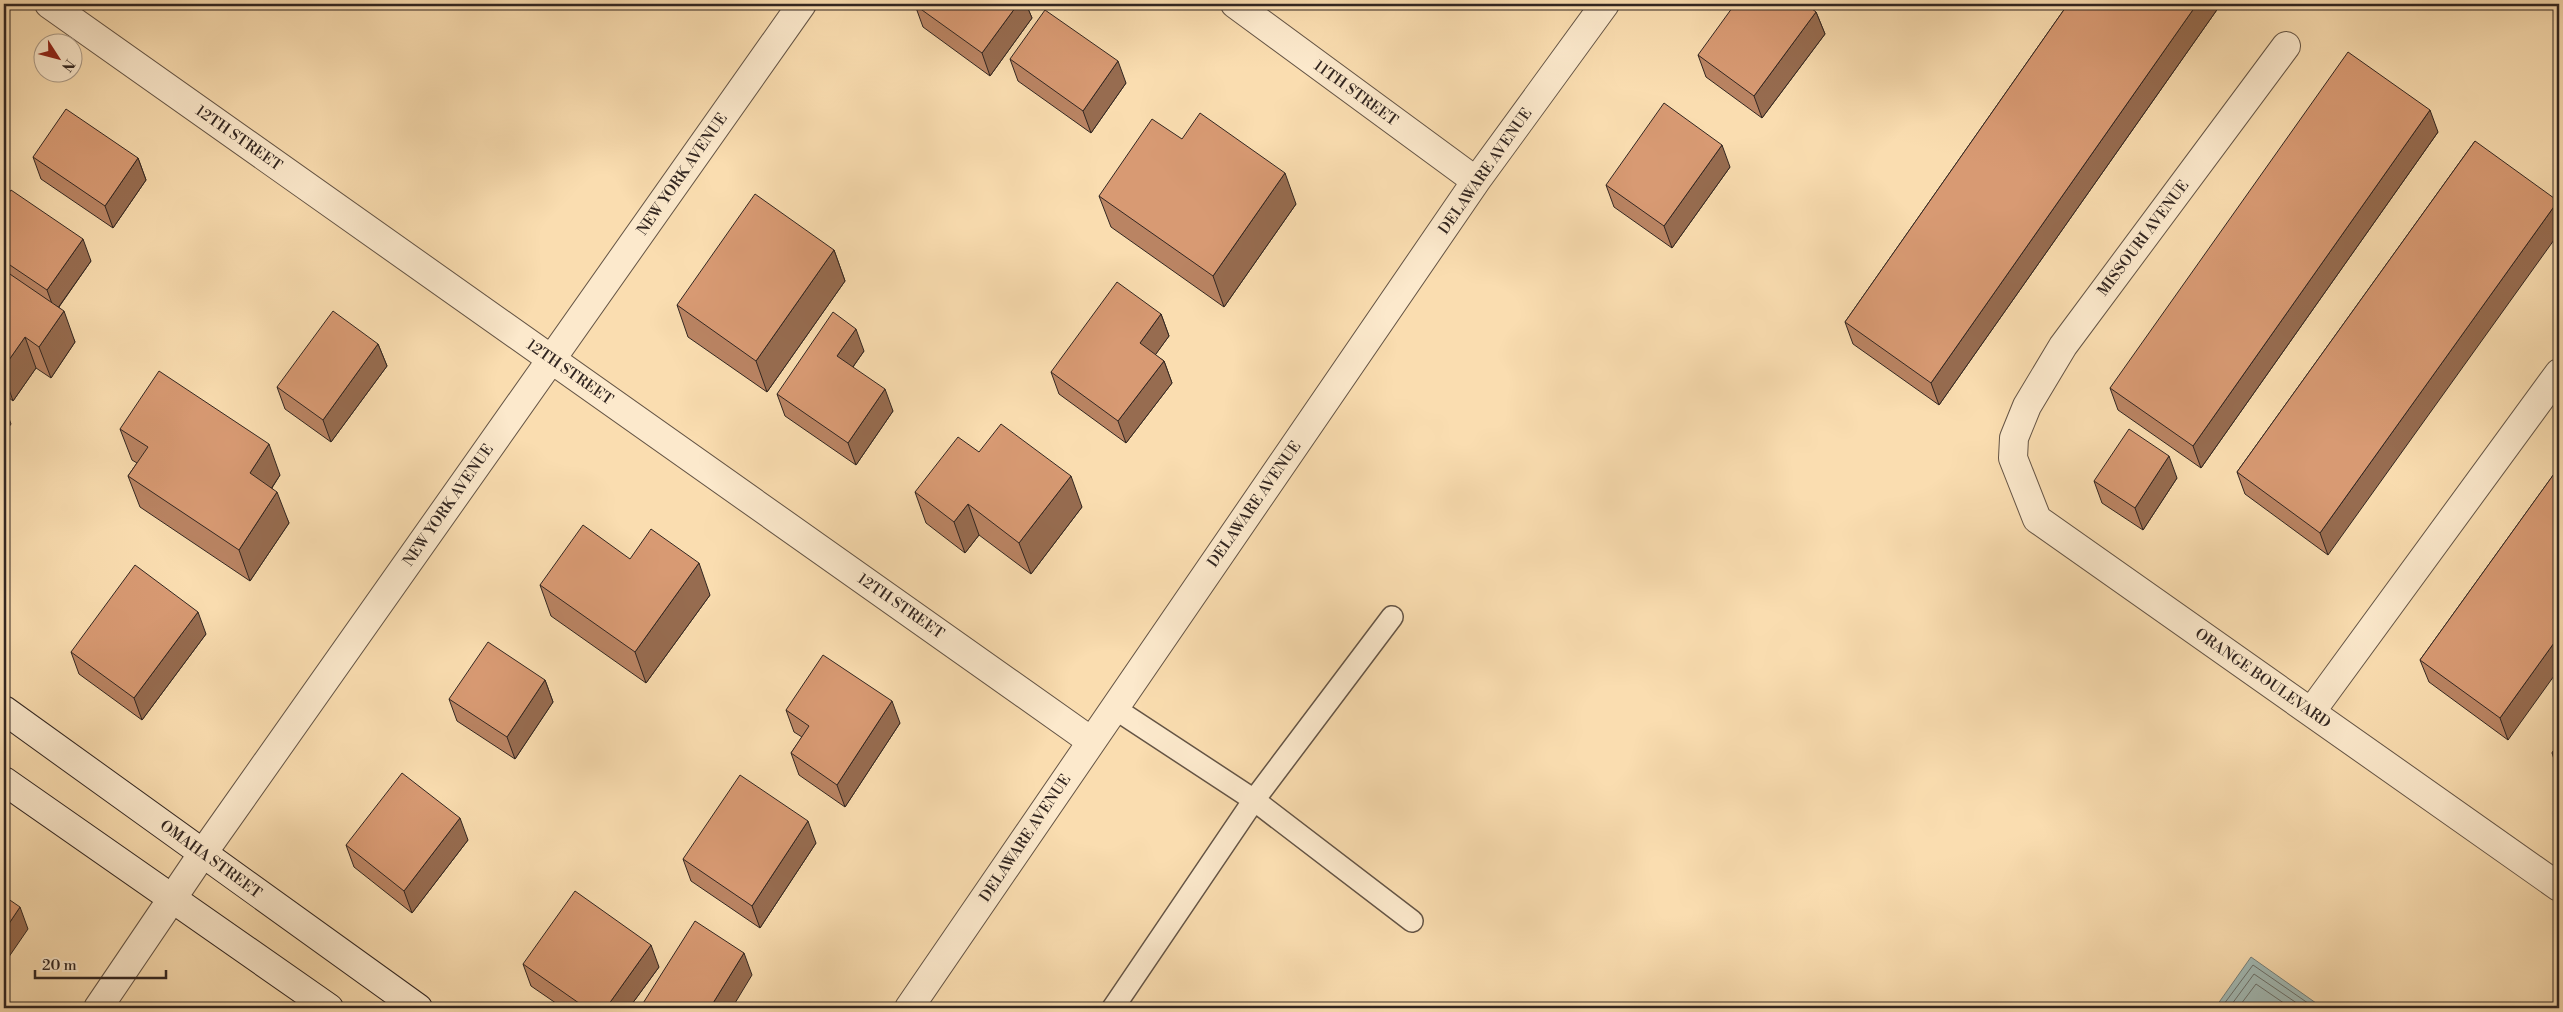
<svg xmlns="http://www.w3.org/2000/svg" width="2563" height="1012" font-family="'Libre Bodoni',serif">
  <style>
    .water { fill: #a2bab5; stroke: #757f7a }
    .lines { fill: none; stroke-linecap: round; stroke-linejoin: round }
    .shore { stroke: #6a706b; stroke-width: 1 }
    .lane-casing { stroke: #645445; stroke-width: 24 }
    .street-casing { stroke: #645445; stroke-width: 30 }
    .secondary-casing { stroke: #322621; stroke-width: 30 }
    .lane { stroke: #fce9cc; stroke-width: 21 }
    .street { stroke: #fce9cc; stroke-width: 28 }
    .secondary { stroke: #fce9cc; stroke-width: 28 }
    .wall { fill: #ba8463; stroke: #322621 }
    .shaded-wall { fill: #976c50; stroke: #322621 }
    .building { fill: #d89a73; stroke: #322621 }
    .labels { text-anchor: middle; stroke-width: 5; stroke-linejoin: round; paint-order: stroke }
    .street-label { font-size: 15px; fill: #322621; stroke: #fce9cc }
  </style>
  <rect width="100%" height="100%" fill="#faddb0"/>
  <filter id="stains"><feTurbulence type="fractalNoise" baseFrequency=".004" numOctaves="4"/><feColorMatrix values="0 0 0 0 .2 0 0 0 0 .09 0 0 0 0 .02 0 0 0 .5 -.17"/></filter>
  <radialGradient id="worn" r=".72"><stop offset=".6" stop-color="#630" stop-opacity="0"/><stop offset="1" stop-color="#630" stop-opacity=".3"/></radialGradient>
  <path class="water" d="M2251,957L2323,1008H2215Z"/>
  <g class="lines">
    <path class="shore" d="M2221,1008L2253,965L2315,1008
      M2229,1008L2254,974L2304,1008
      M2238,1008L2256,984L2291,1008"/>
    <g class="lane-casing">
      <path id="lane" d="M1114,708L1254,800L1412,921
        M1113,1008L1254,800L1392,617"/>
    </g>
    <g class="street-casing">
      <path id="street" d="M49,4L1091,741
        M1235,4L1476,181
        M2286,46L2063,346L2027,406L2014,438L2013,458L2037,519L2559,887
        M2311,712L2559,373
        M98,1008L203,853L802,4
        M909,1008L1476,181L1605,4"/>
    </g>
    <g class="secondary-casing">
      <path id="secondary" d="M4,710L418,1008
        M4,781L329,1008"/>
    </g>
    <use href="#lane" class="lane"/>
    <use href="#street" class="street"/>
    <use href="#secondary" class="secondary"/>
  </g>
  <path class="wall" d="M916,4H1026L1032,18L990,76L923,27L915,5Z
    M2068,4H2221L1939,405L1853,344L1845,322Z
    M1816,12L1825,34L1762,118L1706,77L1698,55Z
    M1010,59L1126,83L1091,133L1018,81Z
    M2438,132L2201,468L2118,410L2110,388Z
    M2475,141L2328,555L2245,494L2237,472Z
    M33,157L138,158L146,180L113,228L41,179Z
    M1730,167L1672,248L1614,207L1606,185Z
    M1099,196L1296,204L1224,307L1111,227Z
    M4,200L91,261L59,307L75,342L51,378L36,368L13,401L4,394Z
    M834,250L845,281L767,392L688,337L677,305Z
    M1161,314L1169,336L1155,355L1164,361L1172,383L1126,443L1059,394L1051,372Z
    M378,344L387,366L331,442L285,409L277,387Z
    M864,351L853,367L893,411L856,465L785,416L777,394Z
    M120,429L280,475L272,488L289,523L250,581L140,507L128,476L137,463L132,460Z
    M979,452L1082,507L1031,574L979,535L965,553L926,523L915,492Z
    M2559,467L2508,740L2429,682L2420,660Z
    M2177,478L2143,530L2102,503L2094,481Z
    M540,585L710,595L646,683L551,616Z
    M206,634L142,720L79,674L71,652Z
    M545,680L553,702L515,759L457,721L449,699Z
    M786,710L900,723L845,807L799,775L791,753L802,737L794,732Z
    M2559,742V775L2552,753Z
    M468,840L412,913L354,867L346,845Z
    M816,843L760,928L691,881L683,859Z
    M523,964L659,967L629,1008H563L531,986Z"/>
  <path class="shaded-wall" d="M1018,4H1026L1032,18L990,76L982,53Z
    M2197,4H2221L1939,405L1931,383Z
    M1816,12L1825,34L1762,118L1754,96Z
    M1118,61L1126,83L1091,133L1083,111Z
    M2430,110L2438,132L2201,468L2193,446Z
    M1722,145L1730,167L1672,248L1664,226Z
    M138,158L146,180L113,228L105,206Z
    M1285,173L1296,204L1224,307L1213,276Z
    M2558,201L2559,205V233L2328,555L2320,533Z
    M83,239L91,261L55,312L47,290Z
    M834,250L845,281L767,392L756,361Z
    M64,311L75,342L51,378L39,347Z
    M1161,314L1169,336L1148,365L1140,343Z
    M856,329L864,351L845,378L837,356Z
    M25,337L36,368L13,401L4,375V367Z
    M378,344L387,366L331,442L323,420Z
    M1164,361L1172,383L1126,443L1118,421Z
    M885,389L893,411L856,465L848,443Z
    M4,405L11,424L4,434Z
    M269,444L280,475L261,504L250,473Z
    M2169,456L2177,478L2143,530L2135,508Z
    M1071,476L1082,507L1031,574L1019,543Z
    M277,492L289,523L250,581L239,550Z
    M968,504L979,535L965,553L954,522Z
    M699,563L710,595L646,683L635,652Z
    M198,612L206,634L142,720L134,698Z
    M2559,636V669L2508,740L2500,718Z
    M545,680L553,702L515,759L507,737Z
    M892,701L900,723L845,807L837,785Z
    M460,818L468,840L412,913L404,891Z
    M808,821L816,843L760,928L752,906Z
    M20,907L28,929L4,964V931Z
    M651,945L659,967L629,1008H606Z
    M744,953L752,975L732,1008H710Z"/>
  <path class="building" d="M916,4H1018L982,53L915,5Z
    M1735,4H1806L1816,12L1754,96L1698,55Z
    M2068,4H2197L1931,383L1845,322Z
    M1045,10L1118,61L1083,111L1010,59Z
    M2348,52L2430,110L2193,446L2110,388Z
    M1664,103L1722,145L1664,226L1606,185Z
    M66,109L138,158L105,206L33,157Z
    M1200,113L1285,173L1213,276L1099,196L1152,119L1182,139Z
    M2475,141L2558,201L2320,533L2237,472Z
    M11,190L83,239L47,290L4,261V200Z
    M755,194L834,250L756,361L677,305Z
    M4,270L64,311L39,347L25,337L4,367Z
    M1117,282L1161,314L1140,343L1164,361L1118,421L1051,372Z
    M333,311L378,344L323,420L277,387Z
    M833,312L856,329L837,356L885,389L848,443L777,394Z
    M159,371L269,444L250,473L277,492L239,550L128,476L148,447L120,429Z
    M1001,424L1071,476L1019,543L968,504L954,522L915,492L958,437L979,452Z
    M2129,429L2169,456L2135,508L2094,481Z
    M2559,467V636L2500,718L2420,660Z
    M583,525L630,559L651,529L699,563L635,652L540,585Z
    M135,565L198,612L134,698L71,652Z
    M488,642L545,680L507,737L449,699Z
    M823,655L892,701L837,785L791,753L809,726L786,710Z
    M2559,742V759L2552,753Z
    M402,773L460,818L404,891L346,845Z
    M740,775L808,821L752,906L683,859Z
    M575,891L651,945L606,1008H586L523,964Z
    M4,896L20,907L4,931Z
    M695,921L744,953L710,1008H640Z"/>
  <g class="labels">
    <g class="street-label">
      <text transform="translate(1356 93) rotate(36)" y="5">11TH STREET</text>
      <text transform="translate(239 138) rotate(35)" y="5">12TH STREET</text>
      <text transform="translate(1485 171) rotate(-55)" y="5">DELAWARE AVENUE</text>
      <text transform="translate(682 174) rotate(-55)" y="5">NEW YORK AVENUE</text>
      <text transform="translate(2143 238) rotate(-53)" y="5">MISSOURI AVENUE</text>
      <text transform="translate(570 372) rotate(35)" y="5">12TH STREET</text>
      <text transform="translate(1254 504) rotate(-55)" y="5">DELAWARE AVENUE</text>
      <text transform="translate(448 505) rotate(-55)" y="5">NEW YORK AVENUE</text>
      <text transform="translate(901 606) rotate(35)" y="5">12TH STREET</text>
      <text transform="translate(2263 678) rotate(35)" y="5">ORANGE BOULEVARD</text>
      <text transform="translate(1025 838) rotate(-56)" y="5">DELAWARE AVENUE</text>
      <text transform="translate(211 859) rotate(36)" y="5">OMAHA STREET</text>
    </g>
  </g>
  <rect width="2563" height="1012" fill="none" stroke="#faddb0" stroke-width="20"/>
  <rect x="5" y="5" width="2553" height="1002" fill="none" stroke="#322621" stroke-width="2.5"/>
  <rect x="10" y="10" width="2543" height="992" fill="none" stroke="#322621"/>
  <g transform="translate(58 58) rotate(126)"><circle r="24" fill="#fce9cc" stroke="#ab9b88"/>
  <path d="M0-4L9 19L0 12L-9 19Z" fill="#8f2418"/>
  <text y="-8" font-size="14" font-weight="bold" text-anchor="middle" fill="#322621">N</text>
  </g>
  <path d="M35 970v8h131v-8" fill="none" stroke="#322621" stroke-width="2.5"/>
  <text x="42" y="970" font-size="15" fill="#322621" stroke="#fce9cc" stroke-width="4" paint-order="stroke">20 m</text>
  <rect width="100%" height="100%" filter="url(#stains)"/>
  <rect width="100%" height="100%" fill="url(#worn)"/>
</svg>
